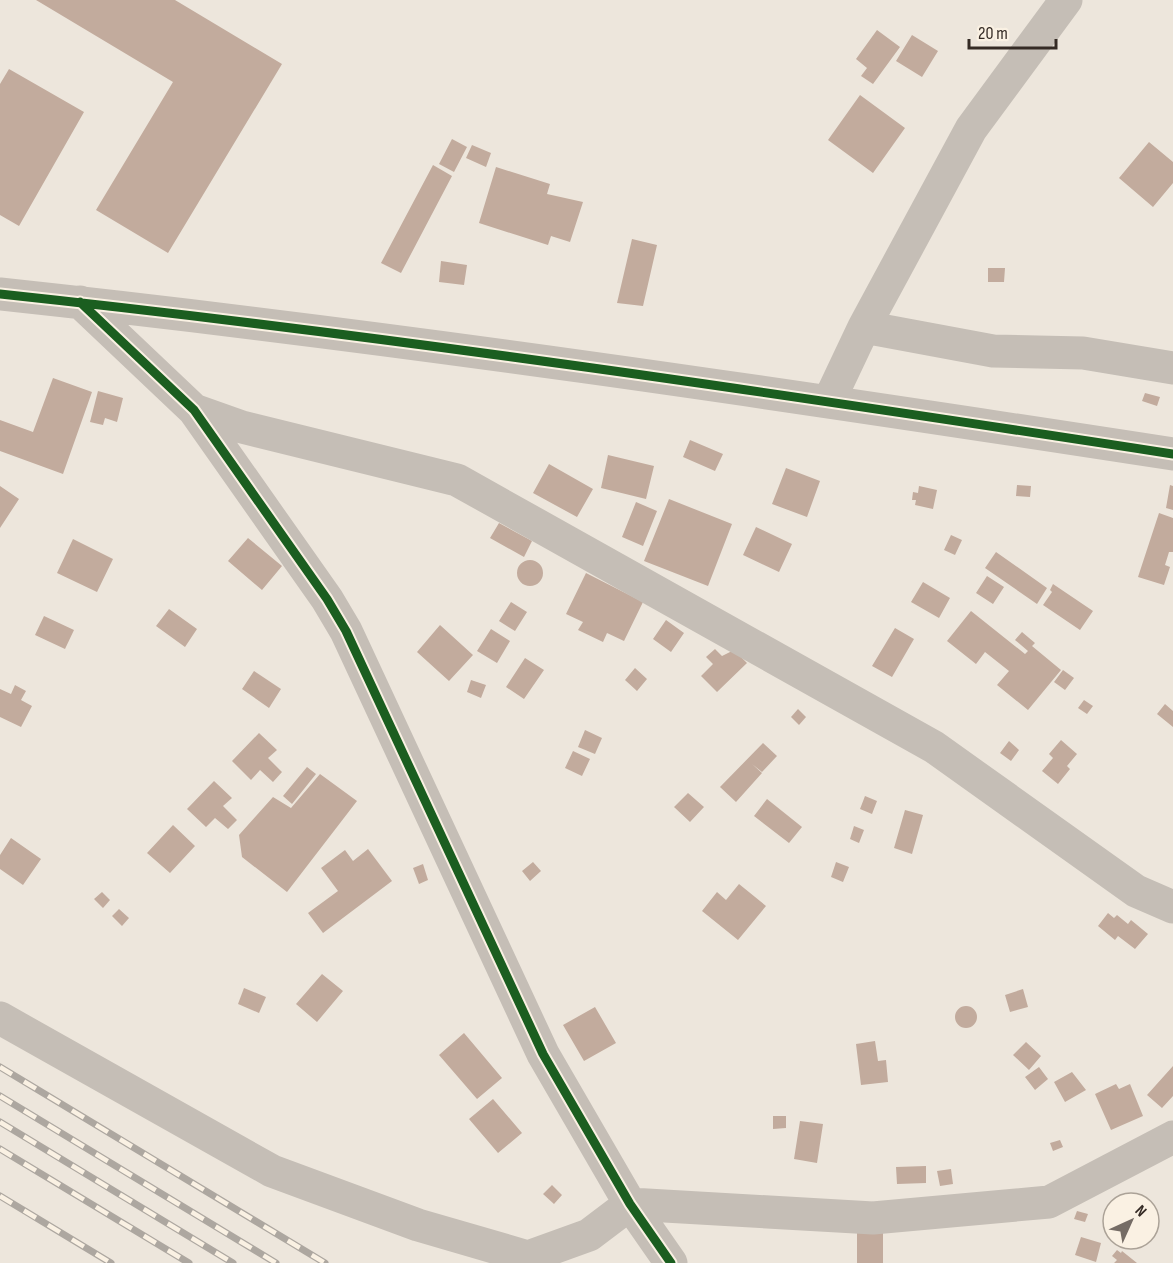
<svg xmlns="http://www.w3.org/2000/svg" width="1173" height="1263" font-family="'Sofia Sans Condensed',sans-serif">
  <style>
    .building { fill: #c2ab9d }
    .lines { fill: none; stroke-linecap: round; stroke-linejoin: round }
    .minor { stroke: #c5beb6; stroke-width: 33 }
    .rail-casing { stroke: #ada7a0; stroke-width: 7 }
    .rail { stroke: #faf1e3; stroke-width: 4.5; stroke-dasharray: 14; stroke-linecap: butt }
    .cycleway-casing { stroke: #faf1e3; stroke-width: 13 }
    .cycleway { stroke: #1b5e20; stroke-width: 9 }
  </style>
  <rect width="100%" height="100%" fill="#ede6dc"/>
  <path class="building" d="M36,0H175L282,64L168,253L96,210L173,82Z
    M877,30L900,47L873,84L861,76L867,68L856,59Z
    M912,35L938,51L922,77L896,61Z
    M9,69L84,112L19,226L0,215V84Z
    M860,95L905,128L873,173L828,140Z
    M452,139L467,147L454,172L439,164Z
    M1149,142L1173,162V183L1153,207L1119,178Z
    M472,145L491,153L486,167L466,158Z
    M433,165L452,176L401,273L381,263Z
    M496,167L550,184L547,194L583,202L570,242L551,236L548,245L479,223Z
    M632,239L657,245L643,306L617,303Z
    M441,261L467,265L464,285L439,282Z
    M988,268H1005L1004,282H988Z
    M53,378L92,392L63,474L0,451V420L33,432Z
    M98,391L123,398L117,422L105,418L103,425L90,422Z
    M1145,393L1160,397L1157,406L1142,401Z
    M690,440L723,454L715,471L683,457Z
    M608,455L654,466L646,499L601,488Z
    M549,464L593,489L577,517L533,493Z
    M786,468L820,481L807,517L772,504Z
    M1017,485L1031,486L1030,497L1016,496Z
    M1170,485L1173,486V510L1166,508Z
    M0,486L19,499L0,528Z
    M919,486L937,490L933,509L915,505L916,500H912L913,492L918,493Z
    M669,499L732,524L708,586L644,561Z
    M636,502L657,511L643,546L622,537Z
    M1159,513L1173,518V552H1169L1165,565L1170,567L1164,585L1138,577Z
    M499,523L532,541L524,557L490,538Z
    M756,527L792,544L779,572L743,555Z
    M951,535L962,540L955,555L944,550Z
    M248,538L282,566L262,590L228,561Z
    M73,539L113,559L97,592L57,573Z
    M996,552L1047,588L1037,604L985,568Z
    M517 573a13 13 0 1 1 26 0a13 13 0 1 1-26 0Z
    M586,573L643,602L624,641L607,633L603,642L578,630L583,622L566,614Z
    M987,576L1004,587L993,604L976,593Z
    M923,582L950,598L939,618L911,602Z
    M1053,584L1093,611L1080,630L1043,605L1052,592L1050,590Z
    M511,602L527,612L515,631L499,621Z
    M169,609L197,629L185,647L156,626Z
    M971,611L1025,654L1028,651L1015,640L1022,632L1035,643L1032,646L1061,670L1028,710L997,685L1009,671L985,652L976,664L947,641Z
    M44,616L74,630L65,649L35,635Z
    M666,620L684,633L671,652L653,639Z
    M440,625L473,655L449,681L417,652Z
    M895,628L914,639L892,677L872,666Z
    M491,629L510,641L497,663L477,651Z
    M715,649L722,656L734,650L747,663L717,692L701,676L713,664L706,657Z
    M525,658L544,670L524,699L506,687Z
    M635,668L647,679L637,691L625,680Z
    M1063,670L1074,678L1065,690L1054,682Z
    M254,671L281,689L269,708L242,689Z
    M471,680L486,685L481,698L467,692Z
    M15,685L26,691L21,700L32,706L21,727L0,717V689L11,694Z
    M1084,700L1093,706L1087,714L1078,708Z
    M1165,704L1173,711V727L1157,714Z
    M798,709L806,717L799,725L791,717Z
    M585,730L602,738L595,754L578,747Z
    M259,733L277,750L268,758L282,772L273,782L260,770L251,780L232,761Z
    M1061,740L1077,754L1067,766L1070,769L1058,784L1042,771L1053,758L1049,754Z
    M1009,741L1019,750L1011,761L1000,753Z
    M763,743L777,756L762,772L752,764L762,773L736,802L720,787Z
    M573,751L590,759L582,776L565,768Z
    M307,767L316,774L292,804L283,796Z
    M320,774L357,801L287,892L242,857L239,835L273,797L291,808Z
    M214,781L232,798L223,806L237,820L228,829L215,818L206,827L187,809Z
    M688,793L704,807L690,822L674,807Z
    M865,796L877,801L872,814L860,809Z
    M767,799L802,827L789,843L754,816Z
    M905,810L923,815L912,854L894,848Z
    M173,825L195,846L170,873L147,853Z
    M854,826L864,830L859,843L850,839Z
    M11,838L41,859L23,885L0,869V855Z
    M368,849L392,881L323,933L308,913L338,891L321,868L345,850L353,861Z
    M533,862L541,871L530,881L522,871Z
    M836,862L849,867L843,882L831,877Z
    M423,864L428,880L419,884L413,868Z
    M739,884L766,906L738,940L702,911L717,892L726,900Z
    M102,892L110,900L103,908L94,899Z
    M119,909L129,918L122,926L112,916Z
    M1108,913L1114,918L1117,915L1128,924L1131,920L1148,934L1135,949L1118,936L1115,940L1098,926Z
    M322,974L343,991L317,1022L296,1004Z
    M244,988L266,997L259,1013L238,1004Z
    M1023,989L1028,1007L1010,1012L1005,995Z
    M955 1017a11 11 0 1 1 22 0a11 11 0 1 1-22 0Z
    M595,1007L616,1043L584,1061L563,1025Z
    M464,1033L502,1078L477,1099L439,1055Z
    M875,1041L878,1061L886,1060L888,1082L861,1085L856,1044Z
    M1026,1042L1041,1056L1029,1070L1013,1055Z
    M1173,1066V1096L1162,1108L1147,1095Z
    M1039,1067L1048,1079L1035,1090L1025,1077Z
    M1072,1072L1086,1090L1065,1102L1054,1082Z
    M1116,1084L1119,1089L1130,1084L1143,1116L1111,1130L1095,1094Z
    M493,1099L522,1133L498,1153L469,1119Z
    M773,1116H786V1128L773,1129Z
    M800,1121L823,1124L817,1163L794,1159Z
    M1060,1140L1063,1147L1053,1151L1050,1143Z
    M926,1166V1183L897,1184L896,1167Z
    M951,1169L953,1184L940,1186L937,1171Z
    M552,1185L562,1195L554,1204L543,1194Z
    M1077,1211L1088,1214L1085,1222L1074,1219Z
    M857,1232H883V1263H857Z
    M1081,1237L1101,1243L1096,1262L1075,1255Z
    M1117,1250L1121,1253L1122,1251L1137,1263H1114L1117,1260L1112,1256Z"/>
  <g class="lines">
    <path class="minor" d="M0,294C392,336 783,394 1173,454
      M80,302L194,410L327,599L346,631L543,1054L630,1204L671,1263
      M864,327L993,351L1083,353L1173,368
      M829,401L864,327L971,129L1066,0
      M194,410L242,427L457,480L934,747L1136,891L1173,907
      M0,1018L272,1171L418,1225L528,1257L589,1235L630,1204L873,1218L1049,1202L1173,1137"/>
    <g class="rail-casing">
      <path id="rail" d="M0,1067L325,1263
        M0,1096L276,1263
        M0,1122L233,1263
        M0,1149L189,1263
        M0,1196L111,1263"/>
    </g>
    <use href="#rail" class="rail"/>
    <g class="cycleway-casing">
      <path id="cycleway" d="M0,294C392,336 783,394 1173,454
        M80,302L194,410L327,599L346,631L543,1054L630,1204L671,1263"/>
    </g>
    <use href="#cycleway" class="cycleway"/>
  </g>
  <g transform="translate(1131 1221) rotate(45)"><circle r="28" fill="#faf1e3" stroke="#aba297" stroke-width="1.5"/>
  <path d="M0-4.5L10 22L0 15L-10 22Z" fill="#756c65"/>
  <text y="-9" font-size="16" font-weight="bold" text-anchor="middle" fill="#352b25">N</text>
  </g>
  <path d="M969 39v9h87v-9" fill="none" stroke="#352b25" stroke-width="3"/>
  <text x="978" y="39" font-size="18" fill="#352b25" stroke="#faf1e3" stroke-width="4.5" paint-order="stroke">20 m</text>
</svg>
